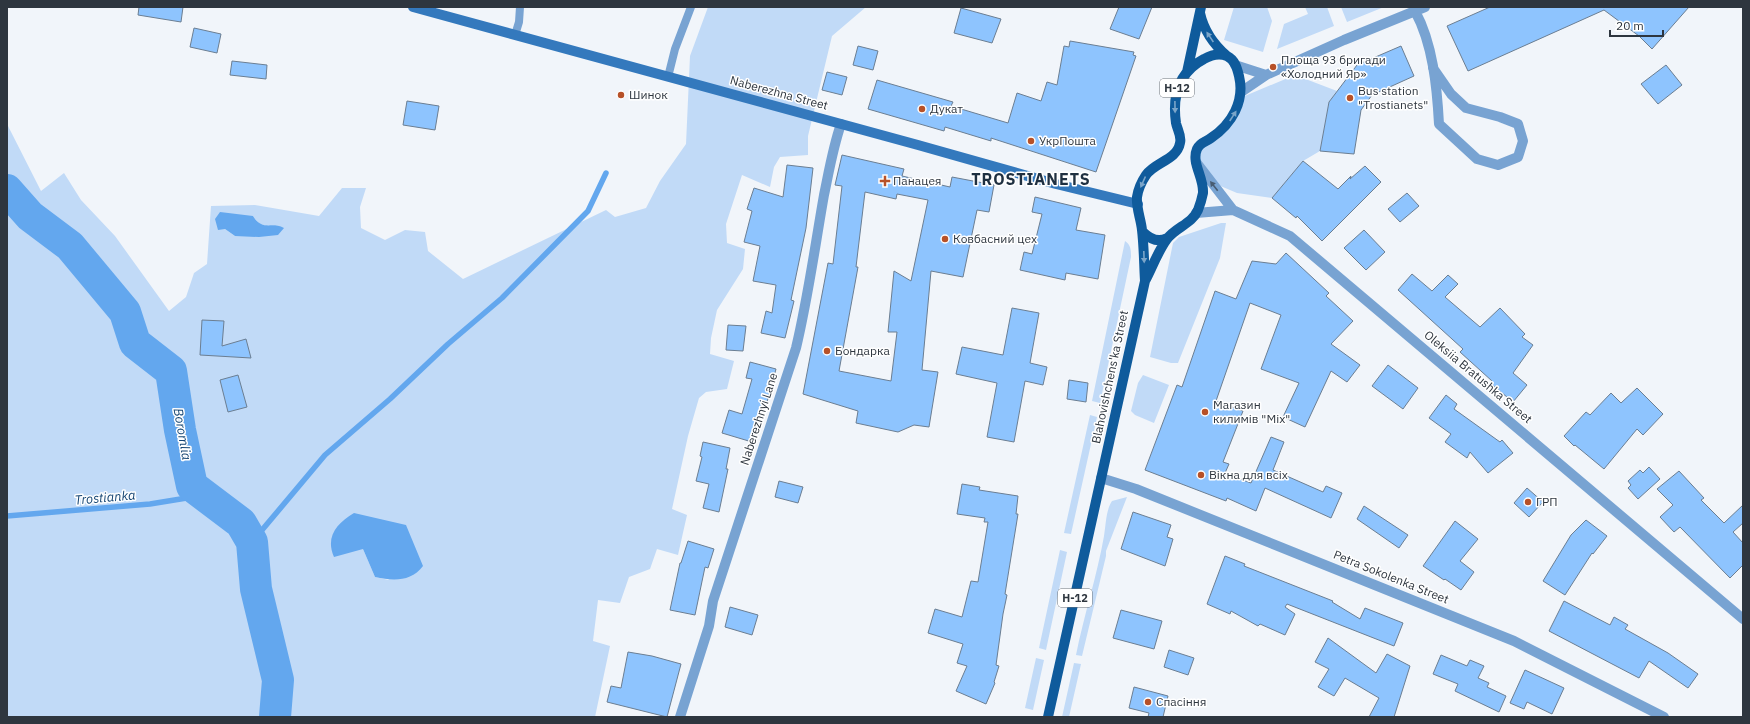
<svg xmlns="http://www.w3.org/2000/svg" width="1750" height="724" font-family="'IBM Plex Sans',sans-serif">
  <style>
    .green { fill: #c1daf7; fill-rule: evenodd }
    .water { fill: #63a7ee }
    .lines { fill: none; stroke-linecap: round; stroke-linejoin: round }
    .stream { stroke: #63a7ee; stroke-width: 5.5 }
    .river { stroke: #63a7ee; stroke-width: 32 }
    .building { fill: #8ec4fe; stroke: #6b7e92; fill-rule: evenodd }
    .lane { stroke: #78a3d2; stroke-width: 8 }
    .street { stroke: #78a3d2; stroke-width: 10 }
    .secondary { stroke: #3479bd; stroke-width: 10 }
    .primary { stroke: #0f5b9c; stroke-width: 10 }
    .oneway { fill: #7ba5c9 }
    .oneway2 { fill: #485c72 }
    .poi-dot { fill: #b75128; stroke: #fff; stroke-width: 1.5 }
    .labels { text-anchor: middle; stroke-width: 3; stroke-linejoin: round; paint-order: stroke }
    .shield { fill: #fff; stroke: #6d7279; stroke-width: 1 }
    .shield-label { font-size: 11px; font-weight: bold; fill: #2e363f }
    .poi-label { font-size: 12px; fill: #2e363f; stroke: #fff; text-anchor: start }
    .street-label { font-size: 12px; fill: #2e363f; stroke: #fff }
    .water-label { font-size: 13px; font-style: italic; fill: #154573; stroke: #fff }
    .district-label { font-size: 16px; font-weight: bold; letter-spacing: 1px; fill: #1f3041; stroke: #fff }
  </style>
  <rect width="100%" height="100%" fill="#f1f5fa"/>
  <path class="green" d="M708,7H866L832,36L808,136V155L780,157L774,167L770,187L742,175L726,224L727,243L745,249L743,269L717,310L711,338L710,354L734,361L727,389L706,392L699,398L688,436L672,509L687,515L678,555L657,549L650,569L629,577L620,603L598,600L593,641L610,646L595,717H7V124L41,191L64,173L81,200L115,236L169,311L186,297L194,273L207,264L211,206L255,205L319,216L342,188H366L360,207L361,228L385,240L405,230L425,232L428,251L463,279L606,210L615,217L646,208L660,181L686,144L690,56ZM253,216C259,226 266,227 278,225L235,236L225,229ZM363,549L389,580L375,577Z
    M1234,7H1267L1272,21L1263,52L1224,40Z
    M1305,7H1327L1334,26L1277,49L1284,24L1308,14Z
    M1341,7H1384L1347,22Z
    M1295,75L1337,91L1329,102L1320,151L1303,161L1272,198L1237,193L1211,182L1196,155L1211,138L1240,98Z
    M1221,223H1226L1220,258L1178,363H1171L1150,357L1173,243L1179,237Z
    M1125,241C1131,245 1131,250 1131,257L1100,403L1092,401Z
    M1143,375L1169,385L1154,423L1135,415L1131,411L1138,383Z
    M1090,415L1097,417L1071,534L1064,533Z
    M1127,497L1106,551V556L1082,656L1076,655C1084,615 1097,576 1104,536C1106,524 1106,510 1112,501Z
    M1060,550L1067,552L1046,650L1039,648Z
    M1036,658L1044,660L1033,710L1025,708Z
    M1074,663L1081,664L1069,717H1062Z"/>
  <path class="water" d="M220,212L253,216C263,232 271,221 284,228L278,235L259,237L235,236L225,229L218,230L215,219Z
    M354,513L406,525L423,566C411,582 393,581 375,577L363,549L334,557C325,537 337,523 354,513Z"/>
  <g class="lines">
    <path class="stream" d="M7,516L150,504L205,495
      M252,542L325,455L390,399L448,344L502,298L588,211L606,173"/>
    <path class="river" d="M7,190L30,216L70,246L125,312L135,343L171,371L180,430L192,486L241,523L252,542L256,589L278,680L275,717"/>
  </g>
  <path class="building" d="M139,7H183L181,22L138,15Z
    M1119,7H1152L1139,39L1110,29Z
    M1490,7H1689L1652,49L1639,36L1604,10L1468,71L1447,26Z
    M961,8L1001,19L992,43L954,33Z
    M194,28L221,34L217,53L190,47Z
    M1070,41L1134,52L1133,55L1136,56L1096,172L991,138V141L945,127L944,131L868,109L877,80L953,102L951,106L1008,123L1017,93L1041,101L1047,82L1057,85L1064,46L1069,47Z
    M858,46L878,51L873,70L853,65Z
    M1401,46L1414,76L1372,95L1361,110L1354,154L1320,151L1329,102L1357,65Z
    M232,61L267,65L266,79L230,75Z
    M1666,65L1682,85L1658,104L1641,84Z
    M827,72L847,77L842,95L822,90Z
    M407,101L439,106L435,130L403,125Z
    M842,155L904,169L902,176L950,187L952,177L994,185L989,212L977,210L963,277L931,271L922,370L938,372L929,427L914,425L898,432L856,423L858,411L803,394L828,263L833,264L842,186L835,185ZM865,192L896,199L897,194L928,200L911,281L894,271L888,332H897L891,381L839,371L858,267H856Z
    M1303,161L1338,189L1351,176L1350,179L1365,166L1381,182L1322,241L1297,216L1296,218L1272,198Z
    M787,165L813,168L806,228L791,300L794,301L785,338L761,333L766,311L772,313L776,285L753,281L760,246L744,242L752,211L747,209L754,188L783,197Z
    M1407,193L1419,206L1400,222L1388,209Z
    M1035,197L1081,208L1076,230L1105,235L1098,279L1066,273L1065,280L1020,270L1024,252L1032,254L1042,214L1032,212Z
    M1364,230L1385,252L1366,270L1344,248Z
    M1286,253L1329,293L1326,296L1353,321L1331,344L1360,365L1347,382L1331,371L1305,427L1283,417L1299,383L1261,369L1281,315L1250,303L1216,401L1243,411L1223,462L1229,464L1225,473L1251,483L1271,437L1284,442L1273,470L1323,492L1326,486L1342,493L1331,518L1265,488L1256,511L1227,498L1226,501L1145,470L1177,385L1182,387L1215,291L1236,299L1252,261L1276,264Z
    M1412,274L1432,291L1448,275L1458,284L1445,297L1480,327L1500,308L1525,334L1522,337L1533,345L1513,373L1527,385L1513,402L1490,383L1492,381L1460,352L1463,349L1398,290Z
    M1012,308L1039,313L1030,363L1047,367L1043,385L1025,381L1014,442L987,437L997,383L956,374L962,347L1003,355Z
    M202,320L224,321L222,346L246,339L251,358L200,355Z
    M728,325L746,326L743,351L726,350Z
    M750,362L776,369L764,413H761L752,442L722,433L729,410L742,414L752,379L746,378Z
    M1388,365L1418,388L1403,409L1372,386Z
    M238,375L247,407L228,412L220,380Z
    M1069,380L1088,383L1086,402L1067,399Z
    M1637,388L1663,414L1643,435L1637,429L1604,469L1575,445L1574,446L1564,436L1586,412L1590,415L1611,393L1621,403Z
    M1446,395L1457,404L1454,409L1500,442L1502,440L1513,453L1488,473L1470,452L1467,458L1445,442L1451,434L1429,418Z
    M703,442L730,448L726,469H728L719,512L703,508L709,484L696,481L702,457L700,456Z
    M1649,467L1660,479L1638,499L1628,488L1631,485L1628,481L1640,470L1643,473Z
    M1679,471L1704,498L1701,500L1724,523L1743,505V523L1733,532L1743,543V565L1730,578L1680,527L1674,532L1660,517L1673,505L1657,489Z
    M779,481L803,487L798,503L775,497Z
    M962,484L980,487L979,490L1018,496L1016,514H1018L1005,594L1007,595L1003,614L996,665L999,666L994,682L995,683L986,704L956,691L967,666L957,663L963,644L928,633L935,609L962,617L971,581L978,582L988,522H984L985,518L957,514Z
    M1527,488L1543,502L1529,517L1514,503Z
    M1364,506L1408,535L1399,548L1357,519Z
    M1133,512L1171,525L1167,537L1173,539L1165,566L1121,549Z
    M1586,520L1607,536L1593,554L1592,553L1565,595L1543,581L1571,535Z
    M1455,521L1478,539L1460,561L1474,572L1461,590L1445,579L1444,580L1423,566Z
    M688,541L714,549L708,568L705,567L695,615L670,610L680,563H681Z
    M1225,556L1245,564L1244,566L1333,601L1332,602L1360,619L1365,608L1403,623L1394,646L1287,604L1285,607L1295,614L1285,635L1260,624L1258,626L1231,611L1230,614L1207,604Z
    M1564,601L1610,625L1614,617L1628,625L1625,629L1668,653L1698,674L1688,688L1649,661L1639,678L1549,631Z
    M730,607L758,615L752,635L725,627Z
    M1121,610L1162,621L1154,649L1113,638Z
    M1328,638L1376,673L1387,654L1410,666L1394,717H1369L1379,698L1345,678L1334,696L1318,687L1329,669L1315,662Z
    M1169,650L1194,658L1188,675L1164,667Z
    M628,652L652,656L681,664L667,717L607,702L611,686L621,688Z
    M1441,655L1467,666L1470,660L1484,666L1478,678L1489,683L1487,687L1506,696L1499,712L1455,691L1458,684L1433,674Z
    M1525,670L1564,688L1552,714L1527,702L1524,709L1510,703Z
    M1134,687L1168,696L1163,717H1148L1149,713L1129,708Z"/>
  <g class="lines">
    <path class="lane" d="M515,35L519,22L520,7
      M668,77L675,49L691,7"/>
    <path class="street" d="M1415,11C1433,44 1437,87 1439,124L1477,159L1498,165L1518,157L1523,141L1518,124L1500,117L1466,108L1451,94L1433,68
      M1235,65L1266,75
      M1241,92L1266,75L1344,40L1425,7
      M1196,162L1233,210L1290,236L1743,619
      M1196,213L1233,210
      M1101,478L1136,489L1514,641L1664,717
      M680,717L709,626L713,601L796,348C808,298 815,246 824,195C829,171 833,147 841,124"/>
    <path class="secondary" d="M413,7L918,145L1056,184L1138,204"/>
    <path class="primary" d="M1200,13C1204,31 1213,44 1227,56
      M1187,72L1201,7
      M1143,232C1150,239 1158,243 1167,238
      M1048,717L1145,281C1144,264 1144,247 1142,230C1141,219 1136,208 1137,197C1138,190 1142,181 1146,175C1155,162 1177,160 1180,143C1182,136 1177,129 1176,123C1172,95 1179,72 1204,59C1211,55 1219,53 1227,56C1235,60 1237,68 1239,76C1245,101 1232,124 1211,138C1206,142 1200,142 1197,149C1191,163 1204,177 1203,193C1202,198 1200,205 1198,210C1192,224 1176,227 1167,239C1158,251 1152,268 1145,281"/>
  </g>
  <defs><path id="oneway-solid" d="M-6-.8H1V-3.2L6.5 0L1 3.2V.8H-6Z"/></defs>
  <g class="oneway">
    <use href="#oneway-solid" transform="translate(1210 37) rotate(-124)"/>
    <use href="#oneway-solid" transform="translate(1175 107) rotate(89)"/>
    <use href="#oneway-solid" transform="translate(1233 116) rotate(-57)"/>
    <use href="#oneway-solid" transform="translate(1143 182) rotate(114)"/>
    <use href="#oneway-solid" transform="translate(1144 257) rotate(88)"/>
  </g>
  <use class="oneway2" href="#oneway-solid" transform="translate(1214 186) rotate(-128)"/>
  <g class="poi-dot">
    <circle cx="1273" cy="67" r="4"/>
    <circle cx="621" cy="95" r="4"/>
    <circle cx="1350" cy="98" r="4"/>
    <circle cx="922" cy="109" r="4"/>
    <circle cx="1031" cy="141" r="4"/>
    <path d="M883 175h4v4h4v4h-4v4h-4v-4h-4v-4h4z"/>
    <circle cx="945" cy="239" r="4"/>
    <circle cx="827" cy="351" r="4"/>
    <circle cx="1205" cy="412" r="4"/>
    <circle cx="1201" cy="475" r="4"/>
    <circle cx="1528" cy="502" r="4"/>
    <circle cx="1148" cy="702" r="4"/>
  </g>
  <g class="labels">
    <g class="shield">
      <rect x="1160" y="79" width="34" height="18" rx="3"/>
      <rect x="1058" y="589" width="34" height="18" rx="3"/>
    </g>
    <g class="shield-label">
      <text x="1177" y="92">Н-12</text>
      <text x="1075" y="602">Н-12</text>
    </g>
    <g class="poi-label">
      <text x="1281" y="64">Площа 93 бригади<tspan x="1281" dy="14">«Холодний Яр»</tspan></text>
      <text x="1358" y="95">Bus station<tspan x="1358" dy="14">"Trostianets"</tspan></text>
      <text x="629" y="99">Шинок</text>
      <text x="930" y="113">Дукат</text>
      <text x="1039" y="145">УкрПошта</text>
      <text x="893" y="185">Панацея</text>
      <text x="953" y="243">Ковбасний цех</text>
      <text x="835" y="355">Бондарка</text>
      <text x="1213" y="409">Магазин<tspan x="1213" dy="14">килимів "Mix"</tspan></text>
      <text x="1209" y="479">Вікна для всіх</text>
      <text x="1536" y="506">ГРП</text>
      <text x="1156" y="706">Спасіння</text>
    </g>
    <g class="street-label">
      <text transform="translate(779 93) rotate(15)" y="4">Naberezhna Street</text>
      <text transform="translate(1110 377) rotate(-78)" y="4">Blahovishchens'ka Street</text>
      <text transform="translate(1478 377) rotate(40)" y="4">Oleksiia Bratushka Street</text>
      <text transform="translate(759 419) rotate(-72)" y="4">Naberezhnyi Lane</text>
      <text transform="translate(1391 577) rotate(22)" y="4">Petra Sokolenka Street</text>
    </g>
    <g class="water-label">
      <text transform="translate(183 434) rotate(80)" y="5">Boromlia</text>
      <text transform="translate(105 497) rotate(-5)" y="5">Trostianka</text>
    </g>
    <g class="district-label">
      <text x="1031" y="185">TROSTIANETS</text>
    </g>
  </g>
  <rect width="1750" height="724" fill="none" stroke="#2e363f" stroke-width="16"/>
  <path d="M1610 30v6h53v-6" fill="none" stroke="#2e363f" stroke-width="2"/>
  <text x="1616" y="30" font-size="12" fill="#2e363f" stroke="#ffffff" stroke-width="3" paint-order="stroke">20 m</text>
</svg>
